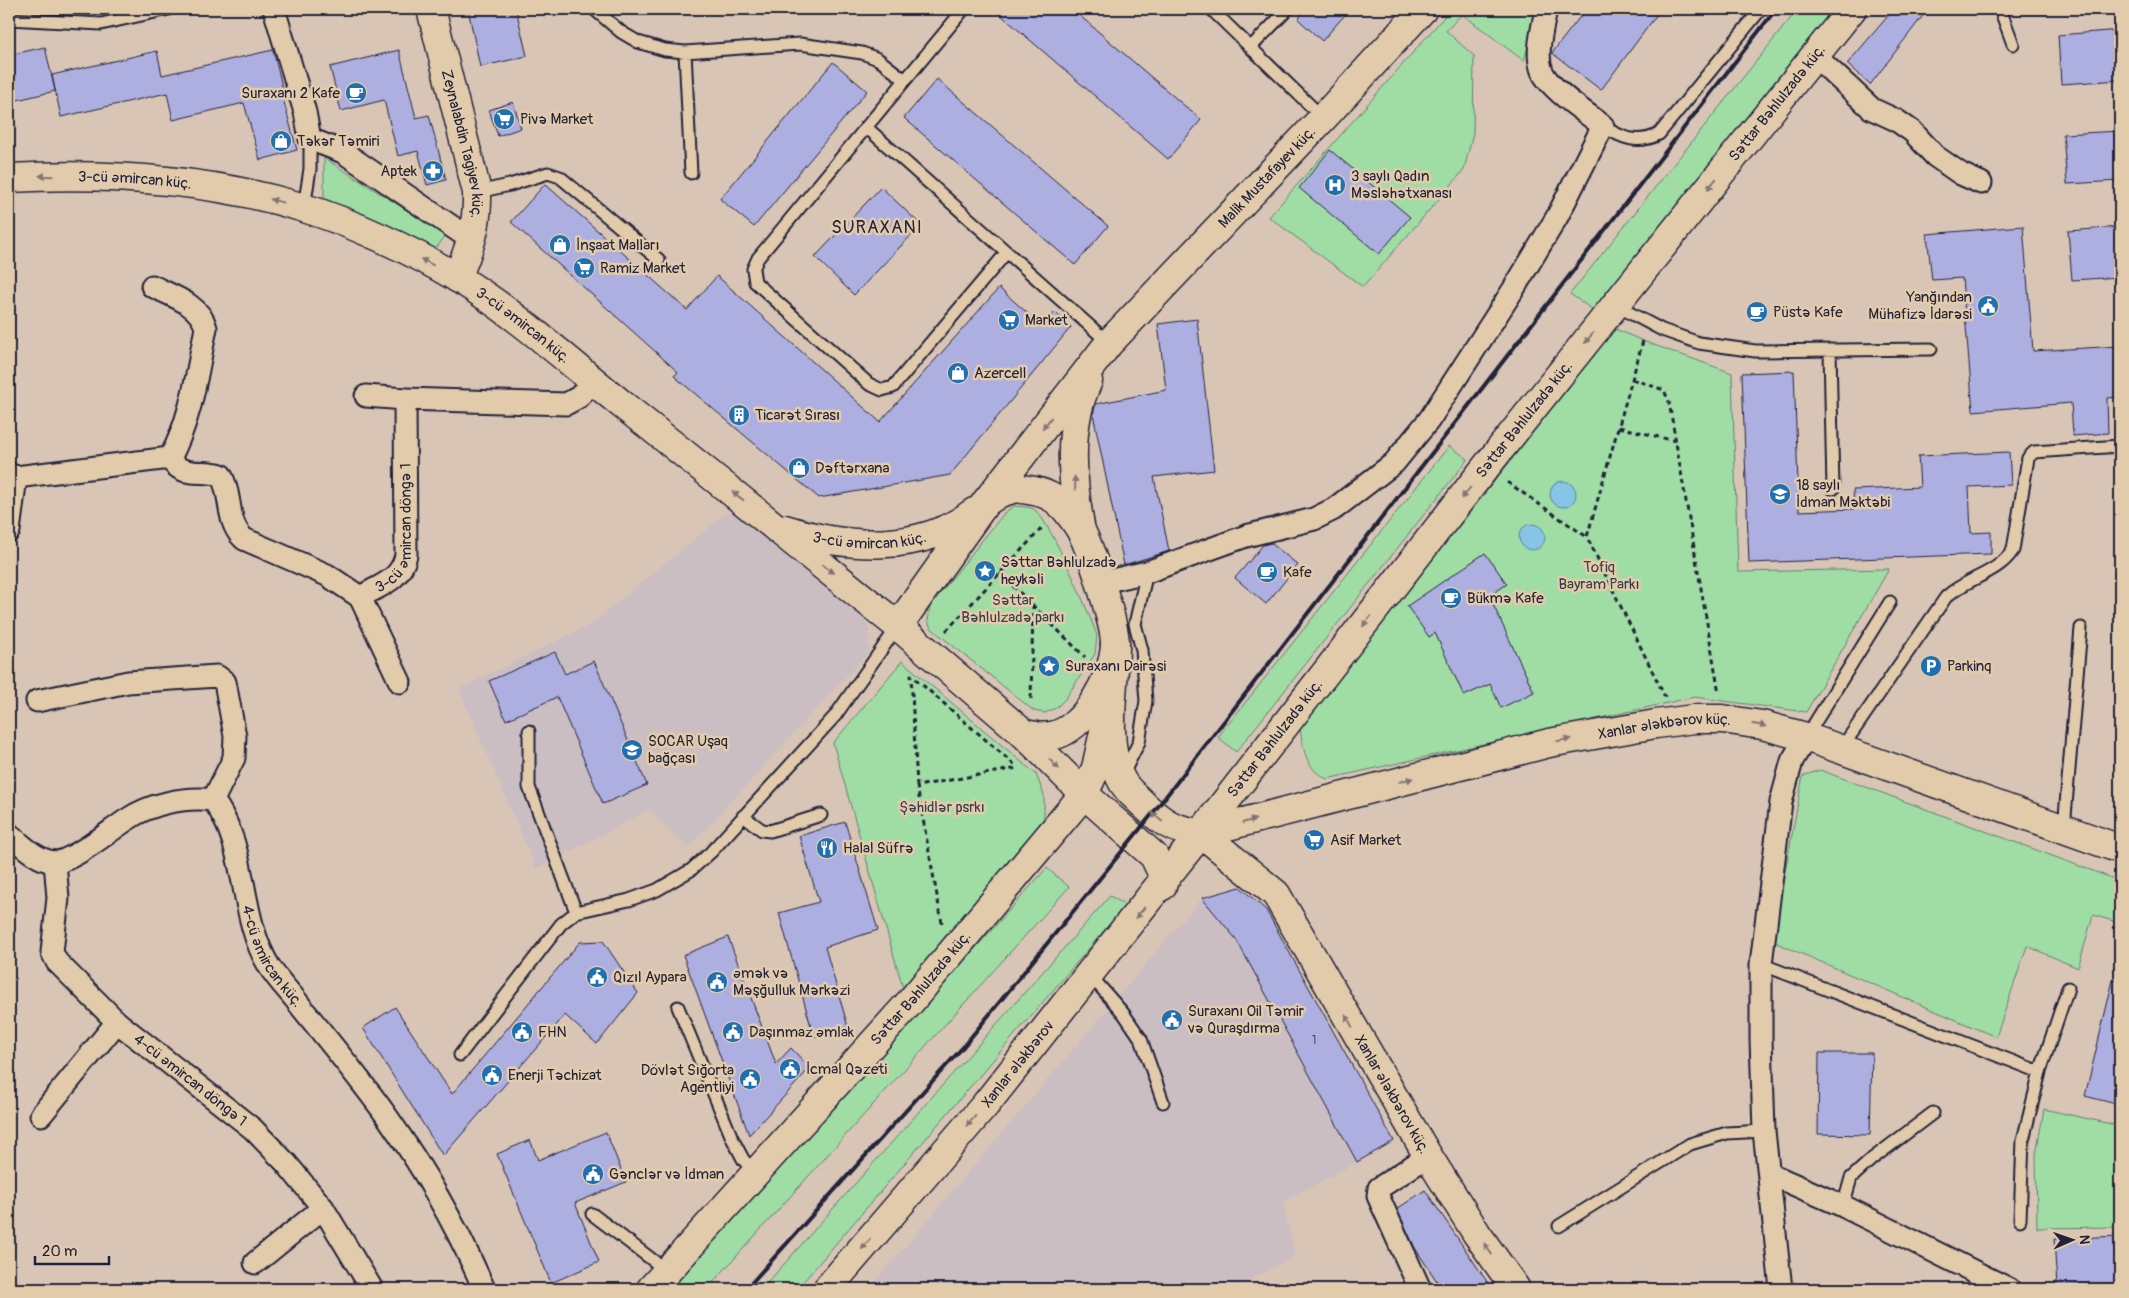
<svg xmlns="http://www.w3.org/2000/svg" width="2129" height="1298" font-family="Pangolin,sans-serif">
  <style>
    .built { fill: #cbbec3 }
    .green { fill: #9fdda5; stroke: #608070 }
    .water { fill: #87c5e7; stroke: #5f84a2 }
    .building { fill: #aeafe1; stroke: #22223b }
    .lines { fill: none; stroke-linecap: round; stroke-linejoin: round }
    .service-casing { stroke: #22223b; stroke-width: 15 }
    .minor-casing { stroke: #22223b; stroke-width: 25 }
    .tertiary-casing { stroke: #22223b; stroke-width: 31 }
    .secondary-casing { stroke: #22223b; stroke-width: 31 }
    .path { stroke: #22223b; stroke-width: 3; stroke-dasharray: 5 4; stroke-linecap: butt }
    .service { stroke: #e2cbab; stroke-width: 11 }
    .minor { stroke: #e2cbab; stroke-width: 21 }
    .tertiary { stroke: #e2cbab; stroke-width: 28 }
    .secondary { stroke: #e2cbab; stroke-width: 28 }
    .rail { stroke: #22223b; stroke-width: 4 }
    .oneway { fill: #827673 }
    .labels { text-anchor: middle; stroke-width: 5; stroke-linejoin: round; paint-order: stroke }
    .number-label { font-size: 12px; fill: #454564 }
    .poi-label { font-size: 15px; fill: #22223b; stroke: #e2cbab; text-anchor: start }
    .street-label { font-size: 15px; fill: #22223b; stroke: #e2cbab }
    .park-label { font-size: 15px; fill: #353e4b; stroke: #e2cbab }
    .quarter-label { font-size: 18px; letter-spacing: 1px; fill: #22223b; stroke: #e2cbab }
  </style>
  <rect width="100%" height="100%" fill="#d8c5b6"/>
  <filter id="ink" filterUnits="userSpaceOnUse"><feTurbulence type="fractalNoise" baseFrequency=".02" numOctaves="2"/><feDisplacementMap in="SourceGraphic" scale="10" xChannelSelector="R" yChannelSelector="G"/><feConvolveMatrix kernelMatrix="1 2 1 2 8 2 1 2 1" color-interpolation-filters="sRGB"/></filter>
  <g filter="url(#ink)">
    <path class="built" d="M729,511L862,614L869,629V652L688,848L649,810L536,869L459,689L591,624Z
      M1202,898L1236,939L1357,1162L1283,1202L1295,1256L1232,1289H869Z"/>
    <path class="green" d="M1451,9H1534L1533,29L1524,61L1462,14L1446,31L1474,56L1473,133L1464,170L1363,287L1269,217Z
      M1798,9H1827L1831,12L1593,310L1570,294Z
      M324,158L446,235L434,251L324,198Z
      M1615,329L1643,341L1732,373L1738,572L1889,569L1806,712L1694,697L1327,779C1306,769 1303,750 1300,727Z
      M1449,446L1468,459L1236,752L1218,737Z
      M1014,506C1022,507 1031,506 1036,511C1051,524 1090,614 1097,636L1095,654L1065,699L1056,708L1045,713L1034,711L931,628L928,621L930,606L1005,512Z
      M902,661L1036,774L1044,795V821L903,988L833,743Z
      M1820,770L2120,881V923L2093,915L2078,968L2027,946L1996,1037L1772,941L1803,776Z
      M1047,868L1069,887L707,1289H671Z
      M1110,896L1126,905L797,1289H762Z
      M2044,1109L2120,1126V1227L2037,1228L2036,1154Z"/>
    <path class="water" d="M1550 494a13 13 0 1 1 26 0a13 13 0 1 1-26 0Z
      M1519 537a13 13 0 1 1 26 0a13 13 0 1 1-26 0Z"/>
    <path class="building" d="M468,9H516L527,56L480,67Z
      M994,9H1072L1201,120L1168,159Z
      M1307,9H1350L1322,41L1298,19Z
      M1586,9H1661L1601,90L1552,53Z
      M1894,9H1928L1870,85L1847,64Z
      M2120,30V80L2061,84L2058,35Z
      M45,47L55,91L9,102V55Z
      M273,50L284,94L282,95L297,150L260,160L244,103L173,120L167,93L61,117L52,75L157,51L162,75Z
      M399,50L416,118L429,115L446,180L427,185L418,151L398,156L384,100L341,111L330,67Z
      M833,62L867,91L754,227L720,199Z
      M937,79L1108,226L1075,265L904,118Z
      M513,102L521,128L498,136L489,110Z
      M2120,131V181L2067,184L2063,134Z
      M1330,150L1410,217L1379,254L1299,188Z
      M545,184L687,310L717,276L880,422L999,288L1042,326L1055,312L1071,327L950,475L819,498L674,376L678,372L511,222Z
      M881,187L921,225L854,295L815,257Z
      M2023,226L2033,351L2120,346V397L2107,398L2108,433L2073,436L2071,403L1973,411L1962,278L1932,280L1927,234Z
      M2120,227V277L2072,280L2068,231Z
      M1197,319L1214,470L1154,477L1169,551L1124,565L1093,414L1096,404L1166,390L1158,324Z
      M1794,371L1799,511L1854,509L1853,490L1920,487L1918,456L2009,452L2011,485L1969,487L1971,533L1991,532V554L1749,563L1742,373Z
      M1271,543L1298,565L1266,604L1235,578L1263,545Z
      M1485,553L1507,584L1489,596L1534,692L1501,708L1490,684L1464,696L1435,633L1429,637L1407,606Z
      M555,652L565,674L594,661L647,785L603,804L557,697L506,720L489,681Z
      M845,822L878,930L825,947L848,1027L814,1037L779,913L819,902L799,836Z
      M1240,887L1266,910L1394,1141L1357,1162L1236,939L1202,898Z
      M728,937L776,1064L791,1048L810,1068L749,1135L683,955Z
      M603,941L638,993L597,1044L565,1015L443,1156L363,1028L395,1007L452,1094L580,942Z
      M2113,980L2120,981V1105L2085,1096Z
      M1819,1053H1872L1870,1135L1818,1134Z
      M606,1132L626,1182L575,1203L599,1262L551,1283L497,1154L530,1140L538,1160Z
      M1425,1190L1492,1289H1442L1415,1248L1397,1209Z
      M2120,1236V1283L2057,1286L2054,1239Z"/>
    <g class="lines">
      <g class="service-casing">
        <path id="service" d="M594,9L621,32L638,42L665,50L685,52L800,44L862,53L878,59L905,80
          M964,9L758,258L753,269L755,282L869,384L882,390L893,387L1007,252
          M1211,9L1323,118
          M2000,9L2013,44
          M9,19L101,24L169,9
          M1251,47L1288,9
          M685,52L691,173
          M1603,126C1621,138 1638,145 1659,134L1761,9
          M866,127L1109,343
          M477,192L510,185L548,173L560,177L659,260
          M304,208L310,169V139
          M1615,305L1662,330L1699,343L1755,351L1931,349
          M1830,350L1833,489
          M529,731V787L576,912
          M1806,737L1890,602
          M1841,749L1946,597C1966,578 1998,574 2013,550L2028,458L2034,452L2120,446
          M1123,774L1139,742L1146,701L1142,650L1135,624L1147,572
          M743,816L762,830L770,831L821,815
          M2064,828L2081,628
          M1761,964L2040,1072
          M1090,975L1124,1014L1141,1039L1163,1102
          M678,1007L732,1138L743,1159L755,1174
          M460,1055L561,924L576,912L629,900L657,890L691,870L711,852L835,716L898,626
          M1843,1206L1851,1178L1872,1159L1933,1113
          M592,1214L667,1271
          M2020,1220L2023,1140L2040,1072L2068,988
          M1559,1226L1690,1144L1727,1133L1764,1131"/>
      </g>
      <g class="minor-casing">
        <g id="minor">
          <path d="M274,9L305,112L310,139L343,152L473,241"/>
          <path d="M1815,56L1872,109L1896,120L1913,132L1935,156L1961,174L1981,183"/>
          <path d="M152,286C172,296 200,304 206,328C197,372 192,417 170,458"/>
          <path d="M366,396L405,399"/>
          <path id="s1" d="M9,474L16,477L170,458C181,479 202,469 221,475C233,496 225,521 244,539L327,575L360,597C381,585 401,580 406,555L405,399L566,404L579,397L593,381"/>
          <path d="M9,531L16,477"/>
          <path d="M1099,583L1147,572L1246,536L1314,519L1334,509L1394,463L1429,420L1513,290L1557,217L1603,126C1587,113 1549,89 1542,71C1535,53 1543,27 1546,9"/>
          <path d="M360,597L400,682"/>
          <path d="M37,701L128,682L217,676L225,682L235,736L234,758L213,800"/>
          <path id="s2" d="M9,834C21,844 37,861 55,862C72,862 112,829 128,819C150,804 186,796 213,800C249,848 238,915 269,966C278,981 292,994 302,1008C331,1044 361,1080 388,1118C426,1172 458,1229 484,1289"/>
          <path id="s3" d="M55,862L58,898L52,952L57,962L117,1022L253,1129L286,1163L323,1208L372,1289"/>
          <path d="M41,1115L117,1022"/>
          <path d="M1770,1174L1843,1206L2009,1289"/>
          <path d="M255,1263L323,1208"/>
          <path d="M1420,1289L1378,1196L1379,1188L1428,1156"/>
          <path d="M1781,1289L1764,1131L1761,1039V964L1781,802L1792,761L1806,737"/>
        </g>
      </g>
      <g class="tertiary-casing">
        <g id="tertiary">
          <path id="s4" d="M431,9L477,192C478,226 470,247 457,278"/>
          <path id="s5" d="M986,502L1109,343L1323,118L1423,9"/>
          <path d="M1081,531C1072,483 1066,427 1088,381"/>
          <path id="s6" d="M827,1289L986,1104L1201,833L1276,894L1428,1156L1477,1234L1516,1289"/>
        </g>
      </g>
      <g class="secondary-casing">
        <g id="secondary">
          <path id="s7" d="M9,178C105,173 208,179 301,207C351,222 411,250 456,277C516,313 569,362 624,406C716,478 806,553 898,626"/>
          <path d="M1016,488C1027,490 1039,490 1049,496C1062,502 1072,517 1080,529C1090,546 1116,627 1115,645C1114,676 1084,731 1051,736C1042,738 1033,735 1024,734L898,626L986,502L1000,493Z"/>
          <path id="s8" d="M785,529C845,548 921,554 974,512"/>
          <path id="s9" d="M1115,645C1115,687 1103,737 1120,777C1125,789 1136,797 1145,806C1164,824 1175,830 1201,833L1549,743L1656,724L1694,719H1722L1762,725L1806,737L2120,849"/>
          <path d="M1024,734L1084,794L1154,856L1162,873V886"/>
          <path id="s10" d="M1201,833L1485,468L1852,9"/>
          <path id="s11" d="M651,1289L911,1001L1084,794L1096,768L1105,727"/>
        </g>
      </g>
      <path class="path" d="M1643,341L1587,537L1665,697
        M1632,379L1664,390L1669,402L1719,693
        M1619,427L1675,441
        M1507,482L1587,537
        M1000,573L1085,657
        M946,631L1042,528
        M1031,699L1033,606
        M917,786L911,675L1017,767
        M942,923L917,786L1018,768"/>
      <use href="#service" class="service"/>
      <use href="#minor" class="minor"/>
      <use href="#tertiary" class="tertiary"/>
      <use href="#secondary" class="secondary"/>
      <path class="rail" d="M746,1289L963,1047L1153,813L1776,9"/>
    </g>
    <defs><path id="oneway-solid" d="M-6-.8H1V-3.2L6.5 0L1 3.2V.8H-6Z" transform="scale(1.25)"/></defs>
    <g class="oneway">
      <use href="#oneway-solid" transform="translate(46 176) rotate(-179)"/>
      <use href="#oneway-solid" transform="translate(1712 184) rotate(129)"/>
      <use href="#oneway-solid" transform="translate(277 201) rotate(-164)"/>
      <use href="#oneway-solid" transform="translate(427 262) rotate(-152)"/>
      <use href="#oneway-solid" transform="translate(1589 338) rotate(129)"/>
      <use href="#oneway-solid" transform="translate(1047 423) rotate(128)"/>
      <use href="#oneway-solid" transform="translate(1075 483) rotate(-93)"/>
      <use href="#oneway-solid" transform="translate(1466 493) rotate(128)"/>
      <use href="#oneway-solid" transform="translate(738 496) rotate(-142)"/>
      <use href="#oneway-solid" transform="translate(828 569) rotate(39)"/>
      <use href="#oneway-solid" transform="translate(1367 621) rotate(128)"/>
      <use href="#oneway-solid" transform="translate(1759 725) rotate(10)"/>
      <use href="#oneway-solid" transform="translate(1564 740) rotate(-10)"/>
      <use href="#oneway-solid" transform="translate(1054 764) rotate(46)"/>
      <use href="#oneway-solid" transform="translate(1406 780) rotate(-15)"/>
      <use href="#oneway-solid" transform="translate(1157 817) rotate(-139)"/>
      <use href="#oneway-solid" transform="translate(1249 821) rotate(-15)"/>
      <use href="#oneway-solid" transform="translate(1140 913) rotate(129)"/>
      <use href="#oneway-solid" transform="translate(1349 1021) rotate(-120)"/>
      <use href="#oneway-solid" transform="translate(971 1121) rotate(131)"/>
      <use href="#oneway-solid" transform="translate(866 1244) rotate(131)"/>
      <use href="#oneway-solid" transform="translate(1488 1249) rotate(-125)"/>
    </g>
  </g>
  <defs>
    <g id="cafe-disc" transform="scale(1.125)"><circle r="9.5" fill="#1f6fb2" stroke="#e2cbab"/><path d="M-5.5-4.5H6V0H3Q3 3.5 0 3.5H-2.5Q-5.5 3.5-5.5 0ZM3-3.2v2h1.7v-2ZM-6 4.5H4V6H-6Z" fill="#fff"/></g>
    <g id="supermarket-disc" transform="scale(1.125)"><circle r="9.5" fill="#1f6fb2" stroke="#e2cbab"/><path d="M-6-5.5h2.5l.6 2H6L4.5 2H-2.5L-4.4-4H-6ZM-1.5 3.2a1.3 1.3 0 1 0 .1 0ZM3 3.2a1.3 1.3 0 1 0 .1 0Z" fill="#fff"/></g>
    <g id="shop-disc" transform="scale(1.125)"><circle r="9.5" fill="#1f6fb2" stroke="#e2cbab"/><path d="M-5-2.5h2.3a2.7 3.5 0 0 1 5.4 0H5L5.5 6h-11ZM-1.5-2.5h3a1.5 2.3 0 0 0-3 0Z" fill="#fff"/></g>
    <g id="pharmacy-disc" transform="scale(1.125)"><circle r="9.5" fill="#1f6fb2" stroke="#e2cbab"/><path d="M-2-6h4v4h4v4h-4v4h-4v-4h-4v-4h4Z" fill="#fff"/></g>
    <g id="hospital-disc" transform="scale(1.125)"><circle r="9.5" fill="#1f6fb2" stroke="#e2cbab"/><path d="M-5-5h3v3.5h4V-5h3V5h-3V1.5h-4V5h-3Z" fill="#fff"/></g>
    <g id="civic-disc" transform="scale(1.125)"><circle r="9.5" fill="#1f6fb2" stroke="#e2cbab"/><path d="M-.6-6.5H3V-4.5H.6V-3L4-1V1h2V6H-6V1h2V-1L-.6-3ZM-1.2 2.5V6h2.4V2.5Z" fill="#fff"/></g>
    <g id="building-disc" transform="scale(1.125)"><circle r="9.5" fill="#1f6fb2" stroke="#e2cbab"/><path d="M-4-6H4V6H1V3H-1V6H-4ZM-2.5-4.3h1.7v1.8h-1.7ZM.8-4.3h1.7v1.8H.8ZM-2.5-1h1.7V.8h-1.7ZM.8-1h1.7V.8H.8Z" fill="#fff"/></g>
    <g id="school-disc" transform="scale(1.125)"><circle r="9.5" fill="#1f6fb2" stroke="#e2cbab"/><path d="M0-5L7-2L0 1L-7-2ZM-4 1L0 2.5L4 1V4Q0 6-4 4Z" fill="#fff"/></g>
    <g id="sight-disc" transform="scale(1.125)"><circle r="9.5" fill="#1f6fb2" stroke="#e2cbab"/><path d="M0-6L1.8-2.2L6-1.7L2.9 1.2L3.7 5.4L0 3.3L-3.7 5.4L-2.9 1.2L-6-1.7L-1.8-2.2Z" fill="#fff"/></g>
    <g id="parking-disc" transform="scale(1.125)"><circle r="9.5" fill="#1f6fb2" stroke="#e2cbab"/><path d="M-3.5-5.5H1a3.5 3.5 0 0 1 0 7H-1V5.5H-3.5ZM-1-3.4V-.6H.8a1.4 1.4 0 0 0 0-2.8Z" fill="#fff"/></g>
    <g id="restaurant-disc" transform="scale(1.125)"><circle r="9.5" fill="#1f6fb2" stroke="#e2cbab"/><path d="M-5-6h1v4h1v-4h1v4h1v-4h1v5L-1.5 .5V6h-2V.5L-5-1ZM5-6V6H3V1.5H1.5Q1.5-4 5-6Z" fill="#fff"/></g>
  </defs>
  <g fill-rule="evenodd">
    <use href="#cafe-disc" x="356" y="93"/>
    <use href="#supermarket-disc" x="504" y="119"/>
    <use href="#shop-disc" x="281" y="141"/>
    <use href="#pharmacy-disc" x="433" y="171"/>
    <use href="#hospital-disc" x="1335" y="185"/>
    <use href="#shop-disc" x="560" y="245"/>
    <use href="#supermarket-disc" x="584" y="268"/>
    <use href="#civic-disc" x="1988" y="306"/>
    <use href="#cafe-disc" x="1757" y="312"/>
    <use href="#supermarket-disc" x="1009" y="320"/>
    <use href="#shop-disc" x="958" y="373"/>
    <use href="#building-disc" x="739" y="415"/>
    <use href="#shop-disc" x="799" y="468"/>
    <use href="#school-disc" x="1780" y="494"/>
    <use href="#sight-disc" x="985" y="571"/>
    <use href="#cafe-disc" x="1267" y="572"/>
    <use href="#cafe-disc" x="1451" y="598"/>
    <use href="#sight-disc" x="1049" y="666"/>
    <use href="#parking-disc" x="1931" y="666"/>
    <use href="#school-disc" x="632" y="750"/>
    <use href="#supermarket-disc" x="1314" y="840"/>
    <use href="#restaurant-disc" x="827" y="848"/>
    <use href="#civic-disc" x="597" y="977"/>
    <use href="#civic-disc" x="717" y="982"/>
    <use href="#civic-disc" x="1172" y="1020"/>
    <use href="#civic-disc" x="522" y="1032"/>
    <use href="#civic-disc" x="733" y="1032"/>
    <use href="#civic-disc" x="790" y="1069"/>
    <use href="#civic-disc" x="492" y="1075"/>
    <use href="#civic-disc" x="750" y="1079"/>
    <use href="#civic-disc" x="593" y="1174"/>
  </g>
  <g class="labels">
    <g class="number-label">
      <text x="1314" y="1044">1</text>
    </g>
    <g class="poi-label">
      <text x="340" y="98" text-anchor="end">Suraxanı 2 Kafe</text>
      <text x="520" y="124">Pivə Market</text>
      <text x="297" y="146">Təkər Təmiri</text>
      <text x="417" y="176" text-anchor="end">Aptek</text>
      <text x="1351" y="181">3 saylı Qadın<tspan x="1351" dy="17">Məsləhətxanası</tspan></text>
      <text x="576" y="250">İnşaat Malları</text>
      <text x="600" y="273">Ramiz Market</text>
      <text x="1972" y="302" text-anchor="end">Yanğından<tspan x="1972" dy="17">Mühafizə İdarəsi</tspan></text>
      <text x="1773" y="317">Püstə Kafe</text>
      <text x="1025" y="325">Market</text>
      <text x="974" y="378">Azercell</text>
      <text x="755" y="420">Ticarət Sırası</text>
      <text x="815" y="473">Dəftərxana</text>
      <text x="1796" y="490">18 saylı<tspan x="1796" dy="17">İdman Məktəbi</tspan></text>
      <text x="1001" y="567">Səttar Bəhlulzadə<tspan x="1001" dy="17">heykəli</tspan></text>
      <text x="1283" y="577">Kafe</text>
      <text x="1467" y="603">Bükmə Kafe</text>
      <text x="1065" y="671">Suraxanı Dairəsi</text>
      <text x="1947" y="671">Parkinq</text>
      <text x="648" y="746">SOCAR Uşaq<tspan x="648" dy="17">bağçası</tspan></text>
      <text x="1330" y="845">Asif Market</text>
      <text x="843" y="853">Halal Süfrə</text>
      <text x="733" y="978">Əmək və<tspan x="733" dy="17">Məşğulluk Mərkəzi</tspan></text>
      <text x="613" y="982">Qızıl Aypara</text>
      <text x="1188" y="1016">Suraxanı Oil Təmir<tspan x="1188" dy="17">və Quraşdırma</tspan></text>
      <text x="538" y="1037">FHN</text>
      <text x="749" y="1037">Daşınmaz Əmlak</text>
      <text x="806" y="1074">İcmal Qəzeti</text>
      <text x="734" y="1075" text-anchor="end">Dövlət Sığorta<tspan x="734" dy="17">Agentliyi</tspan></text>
      <text x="508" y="1080">Enerji Təchizat</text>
      <text x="609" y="1179">Gənclər və İdman</text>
    </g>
    <g class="street-label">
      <text dy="5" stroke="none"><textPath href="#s10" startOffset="930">Səttar Bəhlulzadə küç.</textPath></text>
      <text dy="5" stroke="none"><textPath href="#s4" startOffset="139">Zeynalabdin Tagiyev küç.</textPath></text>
      <text dy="5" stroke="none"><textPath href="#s5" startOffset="430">Malik Mustafayev küç.</textPath></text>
      <text dy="5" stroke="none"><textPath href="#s7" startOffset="126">3-cü Əmircan küç.</textPath></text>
      <text dy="5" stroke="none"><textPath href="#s7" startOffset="548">3-cü Əmircan küç.</textPath></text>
      <text dy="5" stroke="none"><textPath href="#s10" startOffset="525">Səttar Bəhlulzadə küç.</textPath></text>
      <text dy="5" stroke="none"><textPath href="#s1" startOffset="506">3-cü Əmircan döngə 1</textPath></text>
      <text dy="5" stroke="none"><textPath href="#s8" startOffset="86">3-cü Əmircan küç.</textPath></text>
      <text dy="5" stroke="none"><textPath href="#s9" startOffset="712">Xanlar Ələkbərov küç.</textPath></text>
      <text dy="5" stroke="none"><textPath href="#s10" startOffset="120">Səttar Bəhlulzadə küç.</textPath></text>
      <text dy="5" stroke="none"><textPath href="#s2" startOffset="398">4-cü Əmircan küç.</textPath></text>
      <text dy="5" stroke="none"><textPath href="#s11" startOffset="404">Səttar Bəhlulzadə küç.</textPath></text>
      <text dy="5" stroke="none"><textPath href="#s6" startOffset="295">Xanlar Ələkbərov</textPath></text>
      <text dy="5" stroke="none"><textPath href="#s3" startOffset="280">4-cü Əmircan döngə 1</textPath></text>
      <text dy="5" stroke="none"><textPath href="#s6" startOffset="918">Xanlar Ələkbərov küç.</textPath></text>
    </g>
    <g class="park-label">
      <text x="1599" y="572">Tofiq<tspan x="1599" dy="17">Bayram Parkı</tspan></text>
      <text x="1013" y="605">Səttar<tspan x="1013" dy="17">Bəhlulzadə parkı</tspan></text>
      <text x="942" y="812">Şəhidlər psrkı</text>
    </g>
    <g class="quarter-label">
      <text x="877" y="233">SURAXANI</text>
    </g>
  </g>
  <rect width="2129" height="1298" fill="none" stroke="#e2cbab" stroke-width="30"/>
  <rect x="15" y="15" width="2099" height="1268" fill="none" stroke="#22223b" stroke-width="2" filter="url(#ink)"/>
  <g transform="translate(2072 1240) rotate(88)" stroke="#e2cbab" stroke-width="4" paint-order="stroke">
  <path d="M0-4L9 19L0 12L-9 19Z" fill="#22223b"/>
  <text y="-8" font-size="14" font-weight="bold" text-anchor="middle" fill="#22223b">N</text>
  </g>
  <path d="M35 1256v8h74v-8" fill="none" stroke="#22223b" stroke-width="2.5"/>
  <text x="42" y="1256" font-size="15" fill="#22223b" stroke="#e2cbab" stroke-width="4" paint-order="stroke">20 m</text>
</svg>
